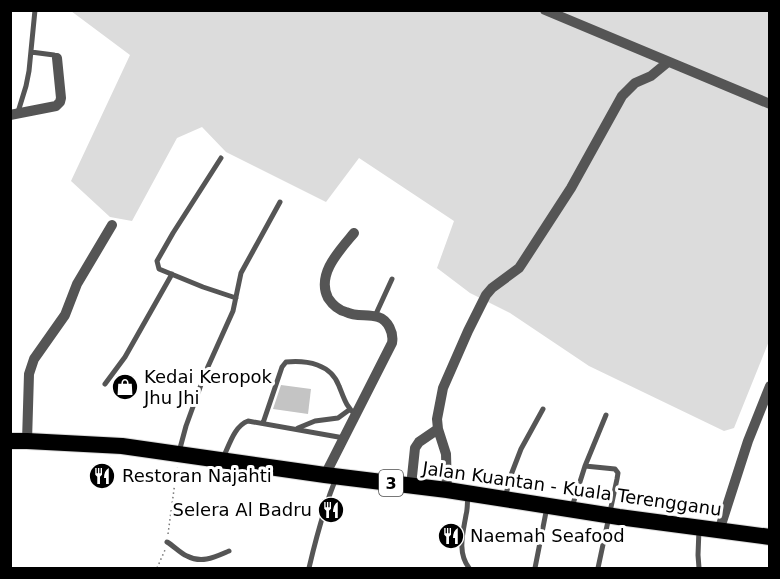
<svg xmlns="http://www.w3.org/2000/svg" width="780" height="579" font-family="'DejaVu Sans',sans-serif">
  <style>
    .green { fill: #dcdcdc }
    .building { fill: #c4c4c4 }
    .lines { fill: none; stroke-linecap: round; stroke-linejoin: round }
    .trunk-casing { stroke: #dbdbdb; stroke-width: 18 }
    .path { stroke: #777; stroke-width: 1.5; stroke-dasharray: 1.5 3; stroke-linecap: butt }
    .service { stroke: #555; stroke-width: 5 }
    .minor { stroke: #555; stroke-width: 10 }
    .trunk { stroke: #000; stroke-width: 16 }
    .labels { text-anchor: middle; stroke-width: 6; stroke-linejoin: round; paint-order: stroke }
    .shield { fill: #fff; stroke: #4c4c4c; stroke-width: 1.5 }
    .shield-label { font-size: 16px; font-weight: bold; fill: #000 }
    .poi-label { font-size: 18px; fill: #000; stroke: #fff; text-anchor: start }
    .street-label { font-size: 18px; fill: #000; stroke: #fff }
  </style>
  <rect width="100%" height="100%" fill="#fff"/>
  <path class="green" d="M71,11H769V341L734,428L724,431L589,366L510,313L470,293L437,268L454,221L359,158L326,202L226,152L202,127L177,138L132,221L110,217L71,181L130,55Z"/>
  <path class="building" d="M281,385L311,389L308,414L273,409Z"/>
  <g class="lines">
    <g class="trunk-casing">
      <path id="trunk" d="M10,441H27L122,446L325,475L447,490L619,517L770,537"/>
    </g>
    <path class="path" d="M168,534L177,467
      M157,568L165,550"/>
    <path class="service" d="M31,52L54,55L57,58
      M18,112L26,86L29,71L35,10
      M221,158L173,233L157,261L159,269L203,287L236,298
      M375,316L392,279
      M105,384L125,357L172,274
      M263,423L282,367L286,362C307,360 331,364 339,386C344,398 346,407 356,415
      M298,428L315,421L338,418L349,410
      M179,452L186,426L206,371L233,311L241,273L280,202
      M223,458C229,446 234,426 248,421L344,438
      M585,466L606,415
      M468,495C467,501 468,508 466,515C463,533 457,552 469,568
      M505,498L511,475L521,449L543,409
      M572,507L585,466L615,469L618,473L617,479L598,568
      M699,529L698,555L699,568
      M167,542C174,546 180,553 187,556C202,564 215,557 229,551
      M309,568C316,538 324,508 336,478
      M535,568L547,507"/>
    <path class="minor" d="M545,10L770,104
      M10,115L56,106L60,102L61,98L57,58
      M27,441L29,374L34,359L65,315L77,284L112,225
      M325,475L392,343C394,333 388,320 378,317C367,314 356,317 346,312C338,310 332,304 328,298C316,274 340,250 354,233
      M411,486L415,448L419,442L438,429
      M447,490L446,454L438,429L437,419L443,388L468,331L486,295L492,288L519,268L523,262L571,188L622,96L635,83L651,76L668,62
      M719,531L748,441L770,386"/>
    <use href="#trunk" class="trunk"/>
  </g>
  <defs>
    <g id="shop-disc" transform="scale(1.35)"><circle r="9.5" fill="#000" stroke="#fff"/><path d="M-5-2.5h2.3a2.7 3.5 0 0 1 5.4 0H5L5.5 6h-11ZM-1.5-2.5h3a1.5 2.3 0 0 0-3 0Z" fill="#fff"/></g>
    <g id="restaurant-disc" transform="scale(1.35)"><circle r="9.5" fill="#000" stroke="#fff"/><path d="M-5-6h1v4h1v-4h1v4h1v-4h1v5L-1.5 .5V6h-2V.5L-5-1ZM5-6V6H3V1.5H1.5Q1.5-4 5-6Z" fill="#fff"/></g>
  </defs>
  <g fill-rule="evenodd">
    <use href="#shop-disc" x="125" y="387"/>
    <use href="#restaurant-disc" x="102" y="476"/>
    <use href="#restaurant-disc" x="331" y="510"/>
    <use href="#restaurant-disc" x="451" y="536"/>
  </g>
  <g class="labels">
    <rect class="shield" x="379" y="470" width="24" height="26" rx="4.5"/>
    <g class="shield-label">
      <text x="391" y="489">3</text>
    </g>
    <g class="poi-label">
      <text x="144" y="383">Kedai Keropok<tspan x="144" dy="21">Jhu Jhi</tspan></text>
      <text x="122" y="482">Restoran Najahti</text>
      <text x="312" y="516" text-anchor="end">Selera Al Badru</text>
      <text x="470" y="542">Naemah Seafood</text>
    </g>
    <g class="street-label">
      <text transform="translate(572 489) rotate(8)" y="6">Jalan Kuantan - Kuala Terengganu</text>
    </g>
  </g>
  <rect width="780" height="579" fill="none" stroke="#000000" stroke-width="24"/>
</svg>
